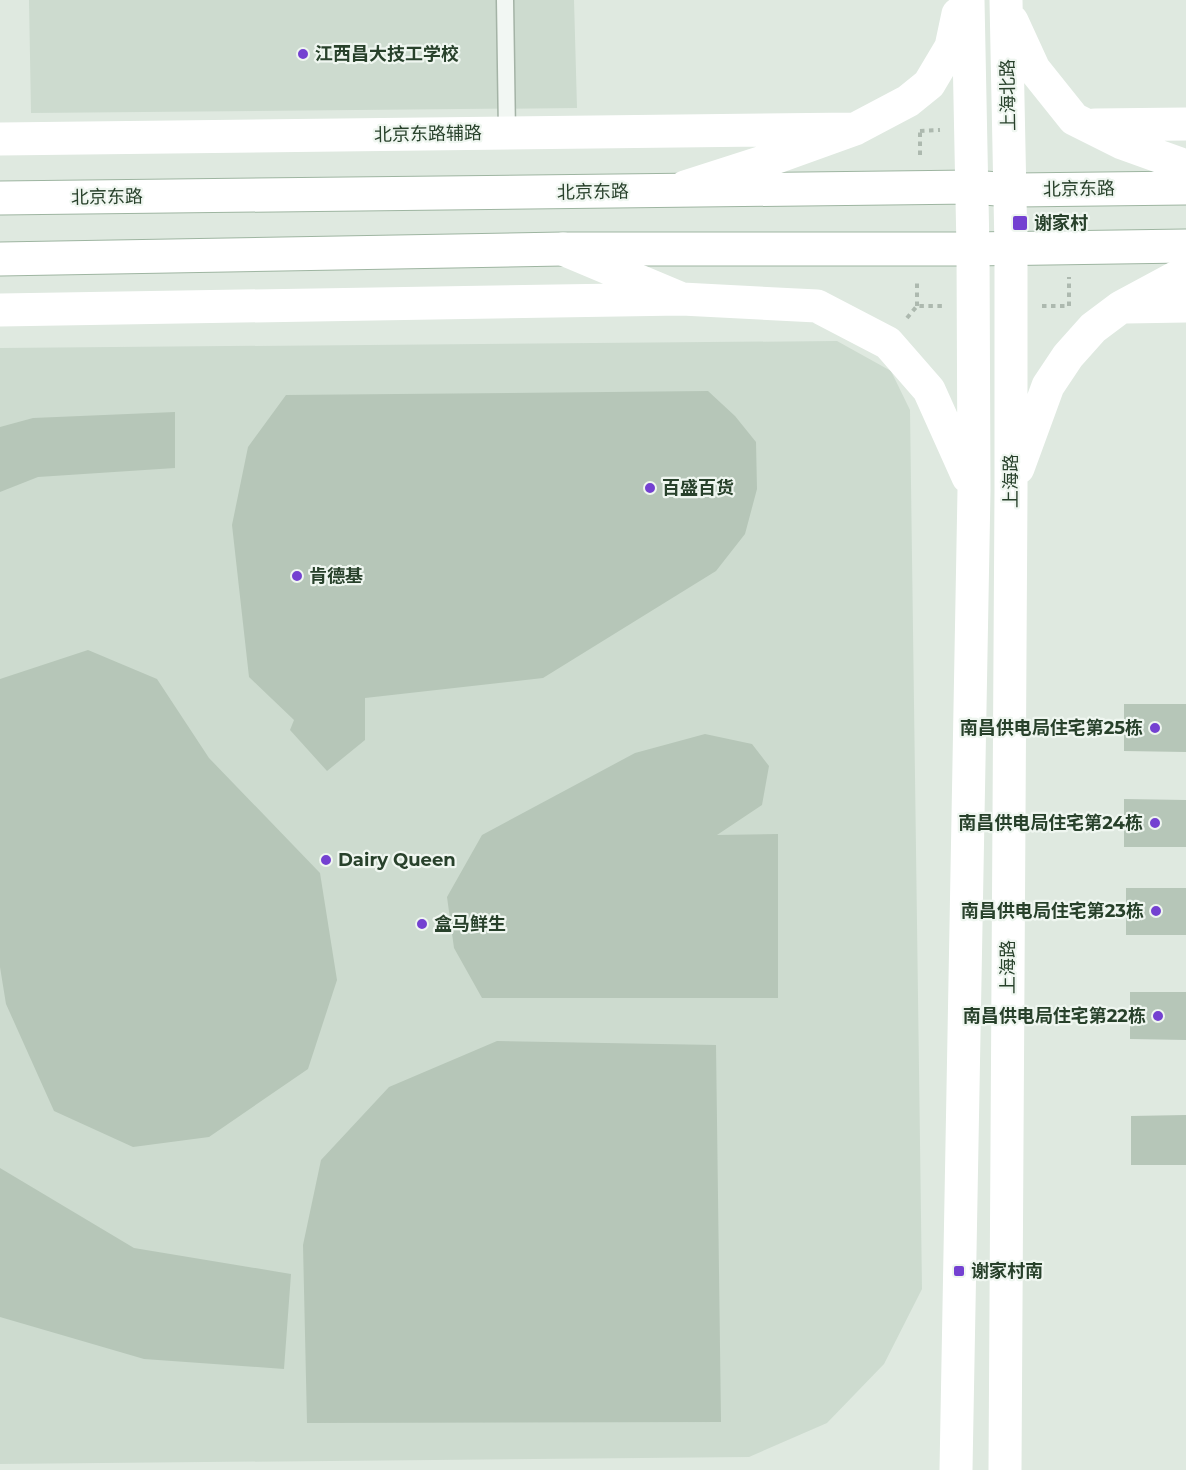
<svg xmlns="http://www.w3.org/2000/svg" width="1186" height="1470" font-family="Montserrat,'Noto Sans SC',sans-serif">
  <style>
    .built { fill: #cddbcf }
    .building { fill: #b6c6b8 }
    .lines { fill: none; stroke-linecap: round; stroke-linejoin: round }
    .service-casing { stroke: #a4b3a6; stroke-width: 19 }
    .primary-casing { stroke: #9eb5a1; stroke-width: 35 }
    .path { stroke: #adb9af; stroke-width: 4; stroke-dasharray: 4.5 4.5; stroke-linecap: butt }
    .service { stroke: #f2f7f3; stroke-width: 16 }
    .secondary { stroke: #fff; stroke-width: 33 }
    .primary { stroke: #fff; stroke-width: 33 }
    .poi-dot { fill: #7441d1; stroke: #eff6f0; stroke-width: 2 }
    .labels { text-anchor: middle; stroke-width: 4.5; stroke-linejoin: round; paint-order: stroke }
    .poi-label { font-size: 18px; font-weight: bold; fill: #28412b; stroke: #eff6f0; text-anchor: start }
    .street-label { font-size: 18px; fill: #28412b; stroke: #eff6f0 }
  </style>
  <rect width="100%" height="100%" fill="#dfe9e0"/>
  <path class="built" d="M29,0H574L577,108L31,113Z
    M837,341L891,371L910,410L922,1289L884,1364L827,1423L749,1457L0,1464V348Z"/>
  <path class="building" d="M708,391L735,416L756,442L757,489L745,534L716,571L543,678L365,698V740L327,771L290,730L294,720L249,677L232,525L248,447L286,395Z
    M175,412V468L38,477L0,492V427L33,418Z
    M88,650L157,679L209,758L320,873L337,980L308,1069L209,1137L133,1147L54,1111L6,1004L0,967V679Z
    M1124,704H1186V752L1124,751Z
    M705,734L752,744L769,766L762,805L717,835L778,834V998H482L454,948L447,897L482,835L635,753Z
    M1124,799L1186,800V847H1124Z
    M1126,888H1186V935H1126Z
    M1130,992H1186V1040L1130,1039Z
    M497,1041L716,1045L721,1422L307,1423L303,1245L321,1160L389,1087Z
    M1186,1115V1165H1131V1116Z
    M0,1168L134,1248L291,1274L284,1369L144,1359L0,1317Z"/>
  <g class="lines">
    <g class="service-casing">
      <path id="service" d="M505,0L507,133"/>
    </g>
    <g class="primary-casing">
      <path id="primary" d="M0,198L972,187L1010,190L1186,188
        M0,259L563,249H973L1186,246"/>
    </g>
    <path class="path" d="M920,131L940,130
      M920,155V131
      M917,306V280
      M1042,306H1069V277
      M907,318L917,306H942"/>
    <use href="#service" class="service"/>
    <path class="secondary" d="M1012,21L1034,69L1074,119L1122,143L1186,166
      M1095,125L1186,124
      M0,139L855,129
      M685,187L766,161L855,129L908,101L929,84L951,47L958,14
      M563,249L682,299L817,306L888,343L929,390L968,477
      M1126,307L1186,306
      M0,310L682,299
      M1018,468L1048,386L1068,356L1093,328L1121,307L1186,272
      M956,1470L974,490L973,249L968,0
      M1005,1470L1011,490V248L1006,0"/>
    <use href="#primary" class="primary"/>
  </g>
  <g class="poi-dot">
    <circle cx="303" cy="54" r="6"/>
    <rect x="1012" y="215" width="16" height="16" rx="3"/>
    <circle cx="650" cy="488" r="6"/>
    <circle cx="297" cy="576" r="6"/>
    <circle cx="1155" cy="728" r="6"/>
    <circle cx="1155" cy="823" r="6"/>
    <circle cx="326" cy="860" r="6"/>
    <circle cx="1156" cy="911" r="6"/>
    <circle cx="422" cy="924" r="6"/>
    <circle cx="1158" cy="1016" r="6"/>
    <rect x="953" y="1265" width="12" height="12" rx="3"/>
  </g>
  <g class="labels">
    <g class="poi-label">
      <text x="315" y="60">江西昌大技工学校</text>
      <text x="1034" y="229">谢家村</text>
      <text x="662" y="494">百盛百货</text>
      <text x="309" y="582">肯德基</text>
      <text x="1143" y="734" text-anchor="end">南昌供电局住宅第25栋</text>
      <text x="1143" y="829" text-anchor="end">南昌供电局住宅第24栋</text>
      <text x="338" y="866">Dairy Queen</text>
      <text x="1144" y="917" text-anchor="end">南昌供电局住宅第23栋</text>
      <text x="434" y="930">盒马鲜生</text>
      <text x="1146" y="1022" text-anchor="end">南昌供电局住宅第22栋</text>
      <text x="971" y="1277">谢家村南</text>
    </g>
    <g class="street-label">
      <text transform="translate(1008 95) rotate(-91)" y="6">上海北路</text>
      <text transform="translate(428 134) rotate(-1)" y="6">北京东路辅路</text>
      <text transform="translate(1079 189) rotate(-1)" y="6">北京东路</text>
      <text transform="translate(593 192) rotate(-1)" y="6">北京东路</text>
      <text transform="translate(107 197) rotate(-1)" y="6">北京东路</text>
      <text transform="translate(1011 481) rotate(-90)" y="6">上海路</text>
      <text transform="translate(1008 967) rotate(-90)" y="6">上海路</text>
    </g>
  </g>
</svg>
